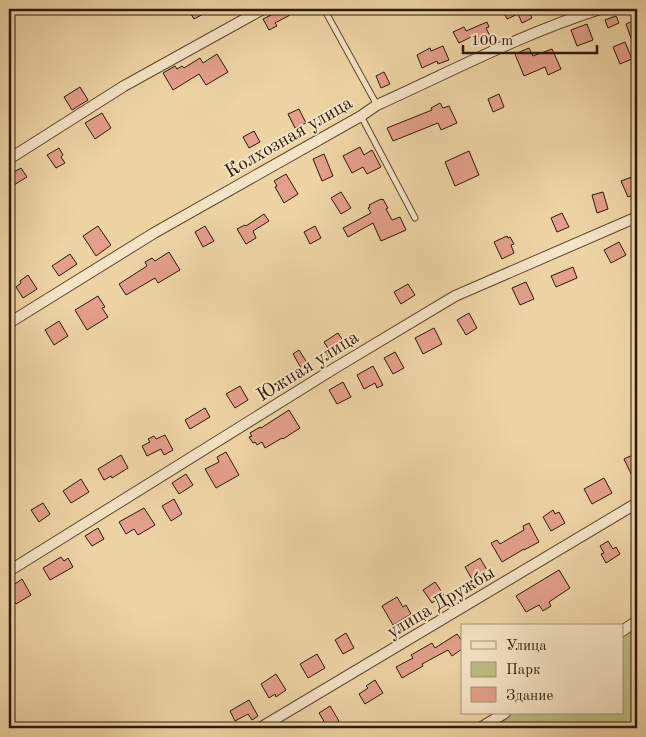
<svg xmlns="http://www.w3.org/2000/svg" width="646" height="737" font-family="'Old Standard TT',serif">
  <style>
    .green { fill: #bdbb83; stroke: #766a43 }
    .building { fill: #e39f8a; stroke: #2e1803 }
    .lines { fill: none; stroke-linecap: round; stroke-linejoin: round }
    .lane-casing { stroke: #5e472c; stroke-width: 7 }
    .street-casing { stroke: #5e472c; stroke-width: 12 }
    .lane { stroke: #f4e3c4; stroke-width: 5 }
    .street { stroke: #f4e3c4; stroke-width: 10 }
    .labels { text-anchor: middle; stroke-width: 4; stroke-linejoin: round; paint-order: stroke }
    .street-label { font-size: 19px; fill: #2e1803; stroke: #f4e3c4 }
  </style>
  <rect width="100%" height="100%" fill="#eed4a5"/>
  <filter id="stains"><feTurbulence type="fractalNoise" baseFrequency=".004" numOctaves="4"/><feColorMatrix values="0 0 0 0 .2 0 0 0 0 .09 0 0 0 0 .02 0 0 0 .5 -.17"/></filter>
  <radialGradient id="worn" r=".72"><stop offset=".6" stop-color="#630" stop-opacity="0"/><stop offset="1" stop-color="#630" stop-opacity=".3"/></radialGradient>
  <path class="green" d="M637,621V728H480L505,713H622V631Z"/>
  <path class="building" d="M188,9H212L194,19Z
    M283,9H286L290,15L275,23L277,26L269,30L263,19Z
    M502,9H530L528,10L532,18L522,23L518,14L507,19Z
    M616,16L619,23L608,28L605,20Z
    M637,19V36L631,38L626,24Z
    M487,22L489,27L486,28L491,38L479,44L475,35L459,43L453,32L464,27L466,31Z
    M587,24L593,40L577,46L571,30Z
    M625,42L632,59L620,64L613,47Z
    M443,46L449,60L438,64L437,61L422,68L417,55L430,48L431,51Z
    M529,48L533,56L552,49L561,69L548,75L545,67L524,76L515,54Z
    M217,54L228,72L206,85L199,74L173,90L163,73L175,66L177,69L182,66L184,68L200,58L203,63Z
    M384,72L390,84L381,88L376,76Z
    M80,87L88,100L72,110L64,97Z
    M499,94L504,107L493,112L488,99Z
    M440,103L443,108L449,106L457,123L441,130L438,123L393,141L387,128L432,110L431,108Z
    M299,109L306,123L295,128L288,114Z
    M102,113L111,128L95,139L85,123Z
    M254,131L260,142L249,148L243,137Z
    M360,147L364,155L372,150L381,167L367,174L363,167L352,173L343,156Z
    M59,148L63,155L61,157L65,163L56,168L47,155Z
    M469,151L479,175L455,186L445,162Z
    M324,154L333,176L322,181L313,159Z
    M21,168L27,177L9,188V175Z
    M286,174L298,194L284,203L275,187L277,186L274,181Z
    M637,175V193L628,197L621,181Z
    M341,192L351,208L341,214L331,198Z
    M603,192L608,209L597,213L592,195Z
    M381,199L382,200L383,199L388,208L386,209L392,220L400,217L406,230L381,241L373,223L348,237L343,228L371,213L368,208L370,207L369,205Z
    M562,213L569,227L557,232L551,218Z
    M264,214L269,221L253,231L256,238L246,244L237,229L245,225L246,226Z
    M98,226L111,245L96,256L83,236Z
    M205,226L214,241L203,247L195,232Z
    M315,226L321,238L310,244L304,232Z
    M507,236L508,238L510,237L514,244L511,245L514,253L502,259L494,242Z
    M619,242L626,255L611,263L604,250Z
    M169,252L180,270L158,283L155,278L126,295L119,284L147,266L145,262L152,258L155,261Z
    M70,254L77,264L59,276L52,266Z
    M573,267L577,278L556,287L551,276Z
    M28,275L37,289L23,298L16,287L21,283L20,281Z
    M526,282L534,299L520,305L512,288Z
    M408,284L415,295L401,304L394,292Z
    M98,296L105,307L102,308L108,317L87,330L75,310Z
    M469,313L477,328L466,335L457,320Z
    M59,321L68,336L54,345L45,330Z
    M434,328L442,344L423,354L415,338Z
    M338,333L345,344L331,353L324,342Z
    M299,350L311,369L304,373L293,354Z
    M395,352L404,368L393,374L384,358Z
    M373,366L383,385L377,388L375,383L364,389L357,375Z
    M343,382L351,397L337,404L329,390Z
    M240,386L248,400L235,408L226,394Z
    M205,408L210,417L190,429L185,420Z
    M289,410L300,428L283,439L282,438L265,448L262,442L257,445L255,442L253,443L249,437L252,436L250,433L260,427L261,428Z
    M165,435L173,450L164,455L161,449L147,456L142,446L150,442L148,439L154,436L156,439Z
    M226,452L239,475L216,488L205,469L219,462L217,457Z
    M637,453V486L624,459Z
    M121,455L128,468L112,478L111,476L104,480L98,469Z
    M186,474L193,485L179,494L172,483Z
    M604,478L612,493L592,504L584,489Z
    M81,479L89,492L71,503L63,491Z
    M174,499L182,514L171,521L162,506Z
    M43,503L50,514L39,522L31,510Z
    M144,508L155,525L138,535L134,529L126,534L119,522Z
    M553,510L555,514L559,512L565,523L551,531L543,517Z
    M529,523L539,542L524,550V549L502,562L491,543L497,540L500,544L524,530L523,526Z
    M98,528L104,539L92,546L85,536Z
    M608,541L613,549L616,547L620,554L606,563L601,554L604,553L600,546Z
    M61,557L64,561L68,558L73,567L50,580L43,568Z
    M480,558L487,570L472,579L465,567Z
    M559,570L570,588L549,602L551,606L543,611L539,605L526,612L516,596Z
    M22,579L31,595L16,604L9,593V588Z
    M435,582L444,595L432,603L423,590Z
    M397,597L403,607L406,605L411,614L393,625L382,606Z
    M346,633L354,648L343,654L335,640Z
    M457,634L462,641V649L452,656L448,650L422,664L423,666L402,678L396,667L413,658L411,655L432,643L435,648Z
    M317,654L325,668L308,678L300,664Z
    M276,674L286,690L276,697L275,694L269,698L261,684Z
    M375,680L383,693L365,704L359,694L368,688L366,686Z
    M249,700L258,716L252,720L248,714L235,721L230,711Z
    M330,706L339,721L328,728L319,713Z"/>
  <g class="lines">
    <g class="lane-casing">
      <path id="lane" d="M324,9L377,105
        M361,116L415,218"/>
    </g>
    <g class="street-casing">
      <path id="street" d="M9,159L124,86L263,9
        M9,323L154,233L361,116L377,105C450,72 524,33 600,9
        M9,571L335,368L455,296L637,217
        M622,631L637,621
        M260,728L637,503
        M480,728L505,713"/>
    </g>
    <use href="#lane" class="lane"/>
    <use href="#street" class="street"/>
  </g>
  <g class="labels">
    <g class="street-label">
      <text transform="translate(288 136) rotate(-30)" y="7">Колхозная улица</text>
      <text transform="translate(307 365) rotate(-32)" y="7">Южная улица</text>
      <text transform="translate(440 601) rotate(-31)" y="7">улица Дружбы</text>
    </g>
  </g>
  <rect width="646" height="737" fill="none" stroke="#eed4a5" stroke-width="30"/>
  <rect x="10" y="10" width="626" height="717" fill="none" stroke="#2e1803" stroke-width="2.5"/>
  <rect x="15" y="15" width="616" height="707" fill="none" stroke="#2e1803"/>
  <rect x="461" y="624" width="162" height="90" fill="#f4e3c4" stroke="#a59277"/>
  <rect x="471" y="641" width="25" height="8" fill="#f4e3c4" stroke="#a59277"/>
  <text x="506" y="650" font-size="15" fill="#2e1803">Улица</text>
  <rect x="471" y="662" width="25" height="15" fill="#bdbb83" stroke="#a59277"/>
  <text x="506" y="674" font-size="15" fill="#2e1803">Парк</text>
  <rect x="471" y="687" width="25" height="15" fill="#e39f8a" stroke="#a59277"/>
  <text x="506" y="700" font-size="15" fill="#2e1803">Здание</text>
  <path d="M463 45v8h134v-8" fill="none" stroke="#2e1803" stroke-width="2.5"/>
  <text x="471" y="45" font-size="15" fill="#2e1803" stroke="#f4e3c4" stroke-width="4" paint-order="stroke">100 m</text>
  <rect width="100%" height="100%" filter="url(#stains)"/>
  <rect width="100%" height="100%" fill="url(#worn)"/>
</svg>
